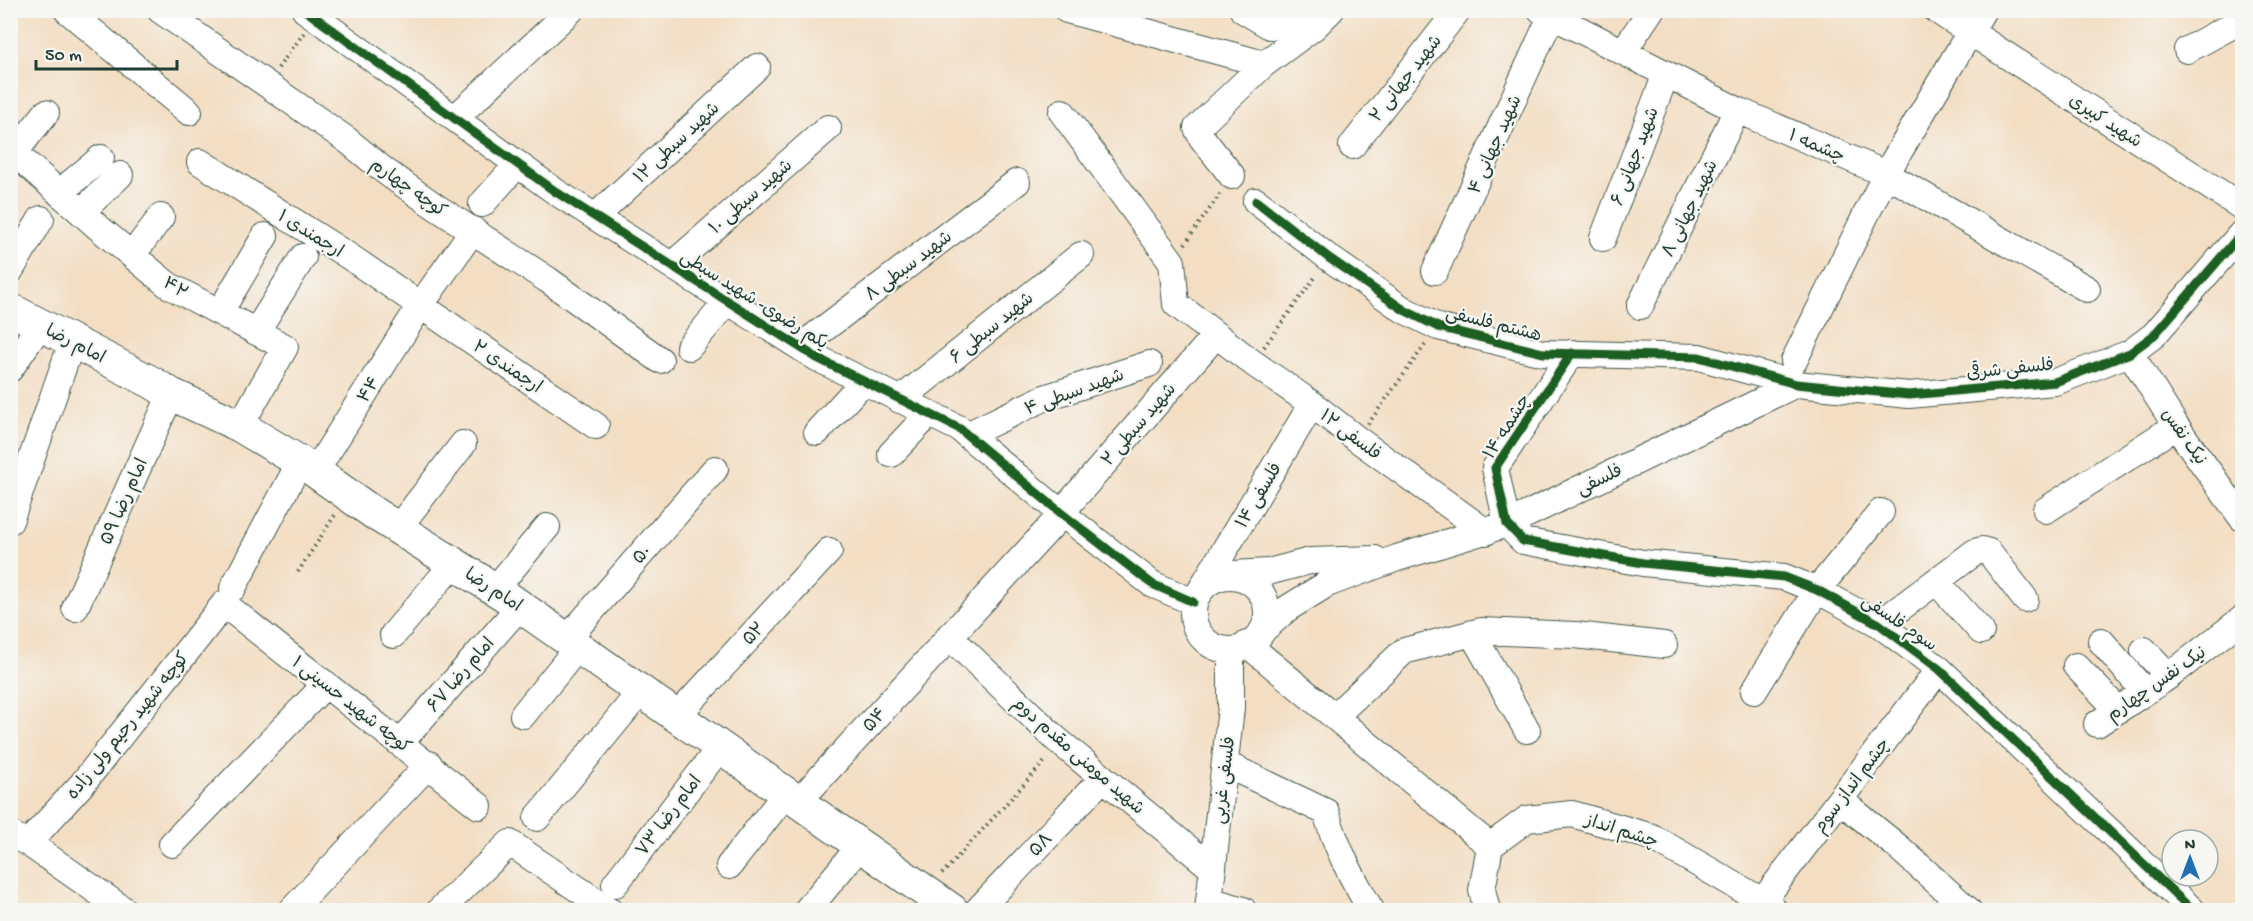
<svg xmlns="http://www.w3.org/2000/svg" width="2253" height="921" font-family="'Gochi Hand','Playpen Sans Arabic',sans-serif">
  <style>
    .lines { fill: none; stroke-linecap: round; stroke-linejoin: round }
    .minor-casing { stroke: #3f5549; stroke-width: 28 }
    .major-casing { stroke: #3f5549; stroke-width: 34 }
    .path { stroke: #3f5549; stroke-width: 4; stroke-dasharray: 1.5 4.5; stroke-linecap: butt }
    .minor { stroke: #fff; stroke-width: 26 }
    .major { stroke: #fff; stroke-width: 32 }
    .cycleway-casing { stroke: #f6f6f2; stroke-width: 13 }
    .cycleway { stroke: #1b5e20; stroke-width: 9 }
    .labels { text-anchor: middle; stroke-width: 4.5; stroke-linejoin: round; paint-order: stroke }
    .street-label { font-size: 18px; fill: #1f3d34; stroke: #f6f6f2 }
  </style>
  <rect width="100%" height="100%" fill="#f6f6f2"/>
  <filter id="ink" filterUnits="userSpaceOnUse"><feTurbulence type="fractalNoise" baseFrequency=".0167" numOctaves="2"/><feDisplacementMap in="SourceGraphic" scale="12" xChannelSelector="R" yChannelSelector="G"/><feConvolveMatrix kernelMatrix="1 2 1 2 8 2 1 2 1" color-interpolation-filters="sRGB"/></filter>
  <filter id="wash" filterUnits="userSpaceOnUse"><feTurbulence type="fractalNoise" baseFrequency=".008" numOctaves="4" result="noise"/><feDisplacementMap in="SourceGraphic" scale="24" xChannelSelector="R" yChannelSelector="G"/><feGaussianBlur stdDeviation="1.35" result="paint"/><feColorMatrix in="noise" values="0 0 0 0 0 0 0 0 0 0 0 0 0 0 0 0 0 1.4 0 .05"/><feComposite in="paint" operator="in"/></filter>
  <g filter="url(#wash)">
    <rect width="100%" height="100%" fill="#f3dec3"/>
  </g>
  <g filter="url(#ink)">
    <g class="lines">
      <g class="minor-casing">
        <path id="minor" d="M67,10L189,112
          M160,10L347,140L386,172L436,207L548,280L660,360
          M305,10L556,192L817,358L960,429L1061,513L1152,584L1193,602
          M1067,10L1264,64L1314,27L1331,10
          M1243,10L1270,26L1314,27
          M1541,10L1737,110L1886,174L2087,289
          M1936,10L2242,207
          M2187,50L2242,20
          M1623,52L1651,10
          M1062,112L1172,262L1176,304L1253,363L1312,404L1357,439L1486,532
          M455,118L571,10
          M1352,146L1458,10
          M10,149L99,228L168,285L285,347L240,426
          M14,153L46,113
          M200,162L350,257L596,426
          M1232,176L1202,138L1197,128L1264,64
          M59,193L101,158
          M1256,201L1329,258L1404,310L1438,327L1543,353L1699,357L1796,384L1909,395L2055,382L2130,353L2154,335L2242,233
          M482,204L518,164
          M81,212L120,175
          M595,217L757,67
          M1603,238L1666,74
          M132,255L161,217
          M672,265L828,128
          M10,271L41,219
          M1435,271L1554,10
          M1640,306L1737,110
          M220,312L265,236
          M256,332L303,257
          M689,347L728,301
          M800,347L1017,182
          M1572,353L1495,468L1507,524L1523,541L1643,563L1784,577L1817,590L1879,624L1939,669L2192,910
          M2130,353L2176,426L2242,518
          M1794,361L1886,174L1983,10
          M10,369L40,325
          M900,400L1081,255
          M817,432L863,382
          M967,435L1044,398L1149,364
          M891,454L929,414
          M315,472L420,306L473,230
          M2046,510L2176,426
          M1061,513L1216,335
          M10,521L72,342
          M398,528L463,444
          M1234,574L1268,572L1310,561L1375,559
          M1193 613a37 37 0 1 1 74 0a37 37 0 1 1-74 0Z
          M1936,581L1981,631
          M1203,586L1312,404
          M233,588L300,462
          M495,589L547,527
          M75,608L171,394
          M1879,624L1975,552L1982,550L1989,552L2025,599
          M1262,631L1288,608L1327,584L1397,558L1507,524L1796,384
          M1472,633L1527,730
          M393,635L454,563
          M949,636L1056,739L1213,869
          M567,639L715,469
          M2101,641L2145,692
          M1247,644L1490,846
          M2144,650L2169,676
          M2076,666L2118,710
          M1754,691L1817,590L1881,512
          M523,715L578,647
          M677,716L829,551
          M1334,717L1404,651L1481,631L1575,635L1664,645
          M2097,724L2169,676L2242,619
          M401,742L520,606
          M1225,764L1326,812C1336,848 1353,879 1371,910
          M1840,800L1898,847L1968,910
          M799,801L1053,524
          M537,818L641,691
          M10,834L28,843L124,910
          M28,843L83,783L224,604L479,806
          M172,844L326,684
          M729,866L787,792
          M615,884L721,746
          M1209,900L1243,910
          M1762,902L1939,669
          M292,910L429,764
          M440,910L510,843L609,910
          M807,910L861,845
          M978,910L1103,778
          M1208,910L1231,708V650
          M1487,910L1482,890L1490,846L1527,819L1572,814L1652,837L1757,898L1774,910"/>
      </g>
      <g class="major-casing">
        <path id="major" d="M10,309L153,383L171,394L240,426L310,468L375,514L504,595L952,910"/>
      </g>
      <path class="path" d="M278,68L304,33
        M1185,244L1220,194
        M1264,347L1316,276
        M1368,424L1425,345
        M298,572L335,515
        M942,874L1047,759"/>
      <use href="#minor" class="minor"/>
      <use href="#major" class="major"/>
      <g class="cycleway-casing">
        <path id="cycleway" d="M305,10L556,192L817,358L960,429L1061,513L1152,584L1193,602
          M1256,201L1329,258L1404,310L1438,327L1543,353L1699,357L1796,384L1909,395L2055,382L2130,353L2154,335L2242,233
          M1572,353L1495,468L1507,524L1523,541L1643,563L1784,577L1817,590L1879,624L1939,669L2192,910"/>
      </g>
      <use href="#cycleway" class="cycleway"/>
    </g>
  </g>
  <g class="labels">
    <g class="street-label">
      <text transform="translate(1405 78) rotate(-52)" y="6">۲ شهید جهانی</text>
      <text transform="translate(2106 120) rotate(33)" y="6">شهید کبیری</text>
      <text transform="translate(676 142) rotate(-43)" y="6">۱۲ شهید سبطی</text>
      <text transform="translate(1494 144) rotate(-66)" y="6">۴ شهید جهانی</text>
      <text transform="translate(1817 145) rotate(23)" y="6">چشمه ۱</text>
      <text transform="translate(1634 156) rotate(-69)" y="6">۶ شهید جهانی</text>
      <text transform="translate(409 187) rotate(35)" y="6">کوچه چهارم</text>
      <text transform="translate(750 196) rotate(-41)" y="6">۱۰ شهید سبطی</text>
      <text transform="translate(1689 208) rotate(-64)" y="6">۸ شهید جهانی</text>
      <text transform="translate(311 233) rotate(32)" y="6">۱ ارجمندی</text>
      <text transform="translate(908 265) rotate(-37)" y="6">۸ شهید سبطی</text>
      <text transform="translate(176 287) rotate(32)" y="6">۴۲</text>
      <text transform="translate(755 299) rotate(32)" y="6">یکم رضوی- شهید سبطی</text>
      <text transform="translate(1494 323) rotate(14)" y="6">هشتم فلسفی</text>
      <text transform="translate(991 327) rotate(-39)" y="6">۶ شهید سبطی</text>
      <text transform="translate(76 343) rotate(27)" y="6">امام رضا</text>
      <text transform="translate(508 366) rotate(34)" y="6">۲ ارجمندی</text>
      <text transform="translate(2010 368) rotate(-6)" y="6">فلسفی شرقی</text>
      <text transform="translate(368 389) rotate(-58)" y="6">۴۴</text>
      <text transform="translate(1074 391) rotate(-20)" y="6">۴ شهید سبطی</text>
      <text transform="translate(1138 424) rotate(-49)" y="6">۲ شهید سبطی</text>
      <text transform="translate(1506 426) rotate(-58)" y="6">۱۴ چشمه</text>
      <text transform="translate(1351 434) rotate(37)" y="6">۱۲ فلسفی</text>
      <text transform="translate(2185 436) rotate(55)" y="6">نیک نفس</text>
      <text transform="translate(1599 479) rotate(-26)" y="6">فلسفی</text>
      <text transform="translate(1258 495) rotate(-59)" y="6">۱۴ فلسفی</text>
      <text transform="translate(123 501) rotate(-66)" y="6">۵۹ امام رضا</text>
      <text transform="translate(641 554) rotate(-49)" y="6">۵۰</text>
      <text transform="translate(494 589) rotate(33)" y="6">امام رضا</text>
      <text transform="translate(1900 622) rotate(34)" y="6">سوم فلسفی</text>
      <text transform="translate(753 633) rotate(-47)" y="6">۵۲</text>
      <text transform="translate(460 674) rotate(-49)" y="6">امام رضا ۶۷</text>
      <text transform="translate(2156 683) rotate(-35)" y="6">نیک نفس چهارم</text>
      <text transform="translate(352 704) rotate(38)" y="6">کوچه شهید حسینی ۱</text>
      <text transform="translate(874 719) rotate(-48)" y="6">۵۴</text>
      <text transform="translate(127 725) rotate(-51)" y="6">کوچه شهید رحیم ولی زاده</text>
      <text transform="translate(1079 755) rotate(41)" y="6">شهید مومنی مقدم دوم</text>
      <text transform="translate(1223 780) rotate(-83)" y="6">فلسفی غربی</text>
      <text transform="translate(1851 785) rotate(-53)" y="6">چشم انداز سوم</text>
      <text transform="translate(668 815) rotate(-53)" y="6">امام رضا ۷۳</text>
      <text transform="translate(1622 830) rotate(18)" y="6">چشم انداز</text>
      <text transform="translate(1040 844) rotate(-47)" y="6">۵۸</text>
    </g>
  </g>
  <rect width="2253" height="921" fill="none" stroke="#f6f6f2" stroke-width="36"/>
  <g transform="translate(2190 858)"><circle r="28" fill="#f6f6f2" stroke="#a0aca6" stroke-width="1.5"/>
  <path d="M0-4.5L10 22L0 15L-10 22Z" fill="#1f6fb2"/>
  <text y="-9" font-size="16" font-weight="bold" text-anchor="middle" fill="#1f3d34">N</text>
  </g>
  <path d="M36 60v9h141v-9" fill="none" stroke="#1f3d34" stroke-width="3"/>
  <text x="45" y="60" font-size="18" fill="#1f3d34" stroke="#f6f6f2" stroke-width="4.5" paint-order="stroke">50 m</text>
</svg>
